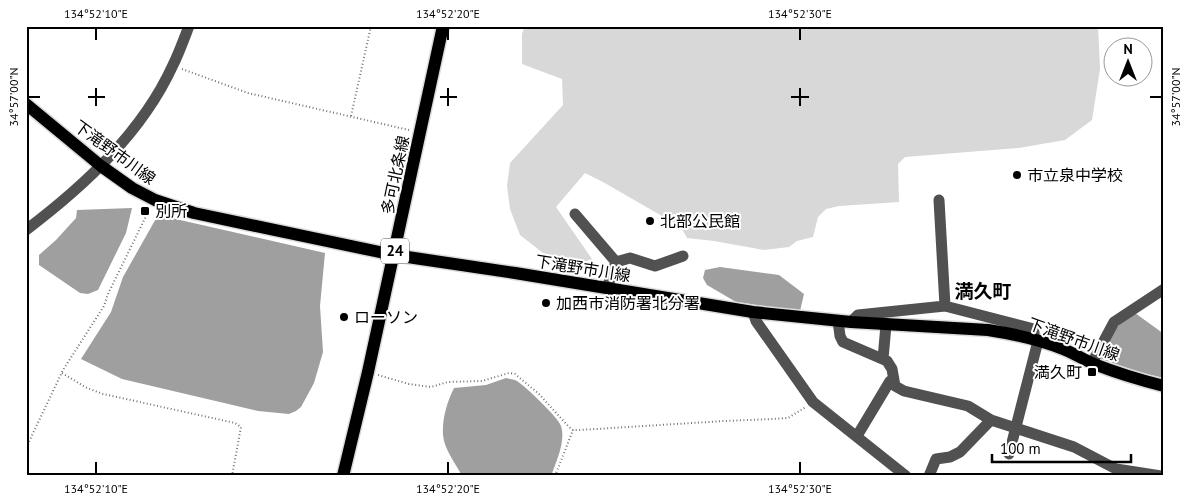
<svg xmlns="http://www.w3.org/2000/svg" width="1190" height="502" font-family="'PT Sans','Noto Sans JP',sans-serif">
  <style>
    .green { fill: #d8d8d8 }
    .water { fill: #9f9f9f }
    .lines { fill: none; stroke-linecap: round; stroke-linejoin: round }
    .major-casing { stroke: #dbdbdb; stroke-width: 15 }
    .path { stroke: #737373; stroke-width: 2; stroke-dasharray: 1 2.5; stroke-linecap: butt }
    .minor { stroke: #515151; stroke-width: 11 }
    .major { stroke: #000; stroke-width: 12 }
    .ticks { fill: none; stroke: #000; stroke-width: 2 }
    .poi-dot { fill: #000; stroke: #fff; stroke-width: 2 }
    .labels { text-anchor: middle; stroke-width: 4; stroke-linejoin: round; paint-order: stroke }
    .shield { fill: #fff; stroke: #4c4c4c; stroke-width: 1 }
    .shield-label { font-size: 15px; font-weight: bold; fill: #000 }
    .street-label { font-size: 16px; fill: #000; stroke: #fff }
    .poi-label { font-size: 16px; fill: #000; stroke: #fff; text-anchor: start }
    .quarter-label { font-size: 19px; font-weight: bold; fill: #000; stroke: #fff }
    .neatline { fill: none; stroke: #000; stroke-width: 2 }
    .ticks-label { font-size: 12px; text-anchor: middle; fill: #000 }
  </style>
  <rect width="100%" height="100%" fill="#fff"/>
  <path class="green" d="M525,26H1098L1100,69L1092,120L1065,140L1019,148L905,157L898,164L899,202L839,206L826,209L818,217L813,237L797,241L789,247L764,250L714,241L687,238L681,227L603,182L585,173L556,207L592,259L576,265L543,253L520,235L510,209L507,186L510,163L563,105L562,79L522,64V34Z"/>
  <path class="water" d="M132,208L126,233L98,290L88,294L80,293L39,265V255L56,240L76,218L77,210Z
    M158,215L325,253L320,306L323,352L314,383L301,407L296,411L289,414L258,411L122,379L81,359L111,312L123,277Z
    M720,267L779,275L804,294L800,311L736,302L707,285L703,278L705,270Z
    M1135,313L1164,334V378L1142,373L1101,359C1109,334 1113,328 1135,313Z
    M506,378C510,379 514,379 517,381C526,387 558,417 561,426C566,441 556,462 551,476H462C456,464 444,449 443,435C442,419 447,402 454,388L486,385Z"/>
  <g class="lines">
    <g class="major-casing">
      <path id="major" d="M26,104L101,166L132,188L155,200L194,213L394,255L515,273L753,312L851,322L988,330C1014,334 1039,339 1063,349C1073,353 1083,359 1094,364C1117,373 1140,380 1164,386
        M343,476L368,372L443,26"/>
    </g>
    <path class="path" d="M182,69L248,93L409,130
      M1161,76H1164
      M351,116L371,26
      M62,373L87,388L103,394L235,423L241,427L232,476
      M378,375L409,384L431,387L448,382L482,381L509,373L515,374L539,394L569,427L573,430H580L724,421L773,419L788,418L806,407
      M26,448L63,370L104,306L108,294L150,208
      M555,476L573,430"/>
    <path class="minor" d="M939,200L945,306
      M575,214L616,262L607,288
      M26,230C84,186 142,133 173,65C179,53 184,39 189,26
      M616,262L630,258L655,266L683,256
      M753,312L756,321L813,402L906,476
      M838,321L840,336L843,342L887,361L892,369L895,386L904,391L968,406L991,420L1074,447L1116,469L1161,476
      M851,322L858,315L945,306L1034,329V339
      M883,359L886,325
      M1092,363L1114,322L1164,289
      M857,436L890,381H893
      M1009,454L1038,341
      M929,476L936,459L950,457L960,452L991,420"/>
    <use href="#major" class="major"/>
  </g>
  <path class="ticks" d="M96,28V40M448,28V40M800,28V40M96,88V106M448,88V106M800,88V106M28,97H40M88,97H105M440,97H457M791,97H809M1150,97H1162M96,462V474M448,462V474M800,462V474"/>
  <g class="poi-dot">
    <circle cx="1017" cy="175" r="5"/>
    <rect x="140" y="206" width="10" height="10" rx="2.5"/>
    <circle cx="650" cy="221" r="5"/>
    <circle cx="546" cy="303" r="5"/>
    <circle cx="344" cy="317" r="5"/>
    <rect x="1087" y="367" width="10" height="10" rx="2.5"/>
  </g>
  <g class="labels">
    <rect class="shield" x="381" y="238.5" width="28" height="25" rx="4"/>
    <g class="shield-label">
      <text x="395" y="256">24</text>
    </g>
    <g class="street-label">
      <text transform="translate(115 152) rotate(36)" y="6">下滝野市川線</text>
      <text transform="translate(395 175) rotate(-78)" y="6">多可北条線</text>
      <text transform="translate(583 268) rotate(9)" y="6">下滝野市川線</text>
      <text transform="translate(1074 339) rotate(20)" y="6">下滝野市川線</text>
    </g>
    <g class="poi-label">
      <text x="1027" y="181">市立泉中学校</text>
      <text x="155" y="217">別所</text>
      <text x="660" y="227">北部公民館</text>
      <text x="556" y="309">加西市消防署北分署</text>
      <text x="354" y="323">ローソン</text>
      <text x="1082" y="378" text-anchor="end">満久町</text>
    </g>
    <g class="quarter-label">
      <text x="983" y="298">満久町</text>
    </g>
  </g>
  <rect width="1190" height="502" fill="none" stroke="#ffffff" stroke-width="55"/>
  <g transform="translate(1128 62)"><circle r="24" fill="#ffffff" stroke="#999999"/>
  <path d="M0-4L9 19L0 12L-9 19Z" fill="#000000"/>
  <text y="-8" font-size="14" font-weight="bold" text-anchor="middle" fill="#000000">N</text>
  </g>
  <path d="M992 454v8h139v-8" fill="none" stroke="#000000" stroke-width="2.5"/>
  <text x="1000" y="454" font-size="15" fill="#000000" stroke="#ffffff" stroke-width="4" paint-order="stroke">100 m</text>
  <rect x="28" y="28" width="1134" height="446" class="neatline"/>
  <g class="ticks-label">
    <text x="96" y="18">134°52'10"E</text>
    <text x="448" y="18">134°52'20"E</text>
    <text x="800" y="18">134°52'30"E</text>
    <text transform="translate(14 97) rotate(-90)" y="4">34°57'00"N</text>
    <text transform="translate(1176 97) rotate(-90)" y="4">34°57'00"N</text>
    <text x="96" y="493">134°52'10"E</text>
    <text x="448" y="493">134°52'20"E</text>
    <text x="800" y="493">134°52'30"E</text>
  </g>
</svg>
